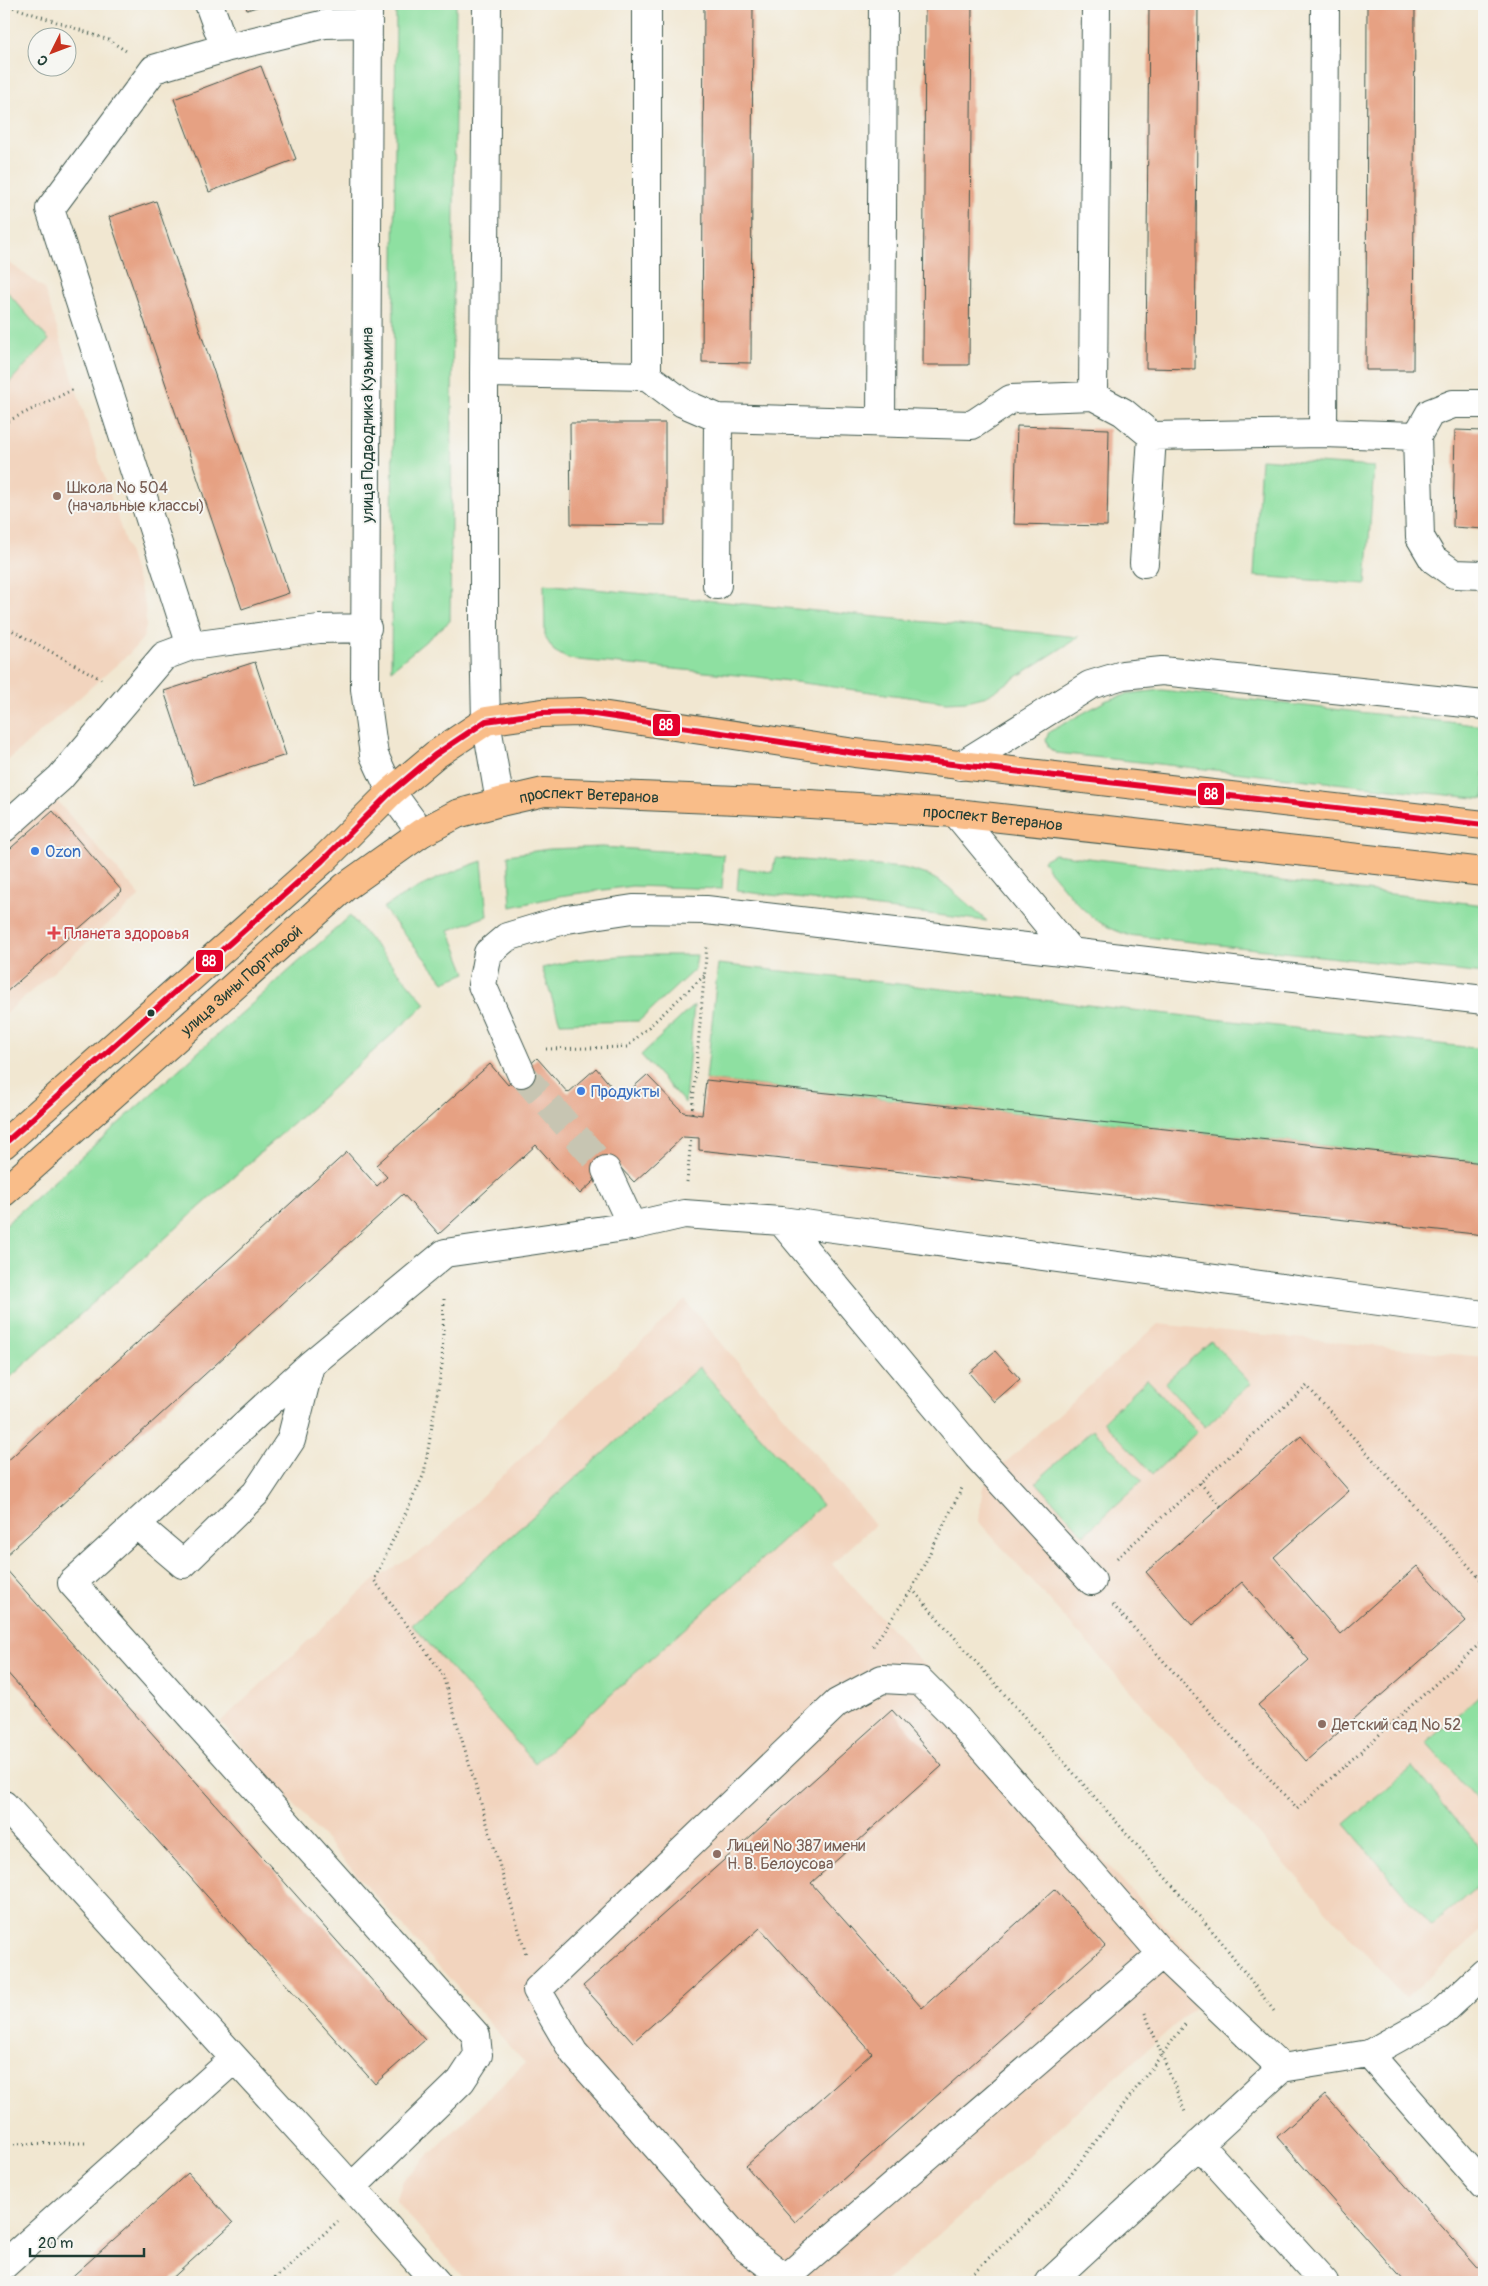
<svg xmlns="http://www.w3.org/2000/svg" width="1488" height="2286" font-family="Pangolin,sans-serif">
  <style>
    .built { fill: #f2d4be }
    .green { fill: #8ee0a1; stroke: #568e6a }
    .building { fill: #e6a183 }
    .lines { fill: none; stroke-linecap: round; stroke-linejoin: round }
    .minor-tunnel { stroke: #c7c5b2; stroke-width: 28; stroke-dasharray: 28 14; stroke-linecap: butt }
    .minor-casing { stroke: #3e564c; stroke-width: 30 }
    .major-casing { stroke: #3e564c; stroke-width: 30 }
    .path { stroke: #3e564c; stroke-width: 3; stroke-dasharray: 1 4; stroke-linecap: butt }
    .minor { stroke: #fff; stroke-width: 28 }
    .major { stroke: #f9bd89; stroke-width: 28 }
    .bus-1-casing { stroke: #f6f6f2; stroke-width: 10 }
    .bus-1 { stroke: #e4002b; stroke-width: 6 }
    .education-dot { fill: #8d6e63; stroke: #f6f6f2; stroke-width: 2 }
    .shop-dot { fill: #3f7fe0; stroke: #f6f6f2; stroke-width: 2 }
    .health-dot { fill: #e0444e; stroke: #f6f6f2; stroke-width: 2 }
    .bus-dot { fill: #1f3d34; stroke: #f6f6f2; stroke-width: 2 }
    .labels { text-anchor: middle; stroke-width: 4; stroke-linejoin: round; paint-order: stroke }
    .street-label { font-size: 16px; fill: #1f3d34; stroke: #f6f6f2 }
    .education-label { font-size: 16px; fill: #785e54; stroke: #f6f6f2; text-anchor: start }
    .shop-label { font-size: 16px; fill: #366cbe; stroke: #f6f6f2; text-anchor: start }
    .health-label { font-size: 16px; fill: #be3a42; stroke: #f6f6f2; text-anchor: start }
    .line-badge { stroke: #f6f6f2; stroke-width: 2 }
    .badge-label { font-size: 14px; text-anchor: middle; font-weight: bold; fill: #fff }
  </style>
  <rect width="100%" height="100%" fill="#f6f6f2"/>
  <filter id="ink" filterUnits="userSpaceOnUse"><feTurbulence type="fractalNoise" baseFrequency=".02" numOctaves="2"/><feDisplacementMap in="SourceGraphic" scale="10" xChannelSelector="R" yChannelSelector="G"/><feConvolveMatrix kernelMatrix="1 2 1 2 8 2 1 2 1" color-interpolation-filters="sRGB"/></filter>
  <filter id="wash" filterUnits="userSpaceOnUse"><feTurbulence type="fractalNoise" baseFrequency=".0096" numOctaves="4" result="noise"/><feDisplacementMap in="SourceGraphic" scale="20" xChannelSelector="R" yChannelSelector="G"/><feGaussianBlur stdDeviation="1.12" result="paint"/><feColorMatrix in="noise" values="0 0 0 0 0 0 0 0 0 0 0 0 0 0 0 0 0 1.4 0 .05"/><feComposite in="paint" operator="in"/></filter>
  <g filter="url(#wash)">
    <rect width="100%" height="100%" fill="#f1e7d1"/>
    <path class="built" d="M4,259L44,288L145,604L146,627L143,638L130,653L4,764Z
      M51,794L140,896L4,1015V835Z
      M685,1300L875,1525L832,1564L1219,1986L885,2282H467L396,2201L403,2180L525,2063L220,1722L374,1580L431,1545Z
      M1158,1324L1484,1357V1928L1406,1999L978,1521L983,1487L993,1474Z"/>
    <path class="green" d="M396,4H456L450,621L391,670Z
      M4,288L49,340L4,388Z
      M1261,459L1374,467L1366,584L1254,576Z
      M544,584L1079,637L987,696L967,701L946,702L758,677L568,659L554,651L545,637Z
      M1162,690L1484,726V799L1056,753L1049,748L1046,740L1049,732L1107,700L1133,693Z
      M602,847L724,855L722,889L632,886L560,896L511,907L508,855L549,849Z
      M1054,854L1484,905V974L1128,935C1087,922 1075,900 1048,869L1043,860Z
      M775,858L903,868L928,875L947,886L987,921L737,891L739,868L773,872Z
      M482,861L487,916L449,930L466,973L444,982L383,908C414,888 447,873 482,861Z
      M350,916L426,1004L4,1383V1226Z
      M632,955H697L695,969L639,1021L560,1023L542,968L576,960Z
      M718,964L1484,1049V1163L706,1080Z
      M694,1005L685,1103L641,1055Z
      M1211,1341L1251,1384L1205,1427L1165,1383Z
      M699,1367L822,1505L535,1763L412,1625Z
      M1147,1379L1197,1432L1153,1474L1103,1421Z
      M1093,1429L1142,1481L1084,1535L1036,1482Z
      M1484,1691V1808L1426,1743Z
      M1412,1767L1484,1853V1881L1431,1926L1345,1824Z"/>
    <g id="blocks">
      <path class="building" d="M245,4H266L247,10Z
        M704,4H753L751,363L702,362Z
        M925,4H972L969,365H923Z
        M1149,4H1198L1195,369L1146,368Z
        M1367,4H1415L1413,370H1366Z
        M261,66L296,159L209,192L174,99Z
        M156,201L289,593L242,609L109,217Z
        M570,423H665V525L571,524Z
        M1017,426L1109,429L1107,526L1014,524Z
        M1455,430L1484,431V529L1453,527Z
        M255,662L286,755L195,785L164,691Z
        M53,811L122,891L4,994V854Z
        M537,1058L568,1093L596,1068L621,1098L647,1075L683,1112L702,1115L706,1080L1484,1163V1235L699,1150V1138L683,1137L634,1182L615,1162L580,1194L536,1145L439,1234L403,1194L4,1557V1464L347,1152L377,1186L387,1177L376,1165L490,1064L508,1085Z
        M995,1351L1020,1379L994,1402L969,1373Z
        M1301,1436L1349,1491L1274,1557L1340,1634L1417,1566L1466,1621L1306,1761L1258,1705L1309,1660L1242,1582L1192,1625L1146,1572Z
        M4,1567L425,2040L375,2084L4,1669Z
        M892,1710L942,1766L811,1883L922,2008L1055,1889L1105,1946L795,2222L746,2166L872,2053L760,1928L633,2042L583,1986Z
        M1325,2095L1484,2274V2282H1405L1277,2137Z
        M188,2173L233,2223L168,2282H66Z"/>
    </g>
  </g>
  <g filter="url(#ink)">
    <use href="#blocks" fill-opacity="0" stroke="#3e564c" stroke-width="1"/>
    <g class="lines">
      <path class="minor-tunnel" d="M521,1073L606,1170"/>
      <g class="minor-casing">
        <path id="minor" d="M209,4L225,48
          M487,4L484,373V633L486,721L500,802
          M647,4V376
          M368,5L365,689L374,755L391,792L421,833
          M484,373L647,376L683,403L718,418L972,425L1011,399L1093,396L1123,412L1152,436L1323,433L1417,436
          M1093,396L1096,4
          M1484,404H1453L1430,413L1417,436L1420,537L1433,559L1454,574L1484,575
          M881,422L883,4
          M1323,433L1325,4
          M1144,563L1152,436
          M717,585L718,418
          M191,646L319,629L367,628
          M960,766L1090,685L1123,675L1162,671L1484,705
          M956,813L1071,952
          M4,828L60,778L164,656L191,646L50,209L154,69L225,48L325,24L368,23
          M521,1073L482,985L488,953L507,937L567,919L633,909L706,910L1484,1000
          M606,1170L632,1226
          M781,1221L977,1456L1092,1581
          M136,1524L183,1564L256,1493L291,1440L310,1365
          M4,1805L338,2172L436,2282
          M1162,1954L786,2278L746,2248L574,2053L537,1990L837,1703L882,1679L920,1681L953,1714L1162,1954L1282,2068
          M1369,2054L1484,2185
          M1199,2144L1324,2282
          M352,2187L461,2081L478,2055L476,2035L72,1583L310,1365L445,1253L632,1226L684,1214L781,1221L1484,1315
          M4,2265L234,2059
          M1050,2282L1282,2068L1369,2054L1439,2015L1484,1973"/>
      </g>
      <g class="major-casing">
        <g id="major">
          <path d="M4,1144L322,861L391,792L435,755L486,721L542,713L581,712L855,753L1484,825"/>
          <path id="s1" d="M4,1192L345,887L421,833L457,814L500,802L544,792L761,801L956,813L1484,872"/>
        </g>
      </g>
      <path class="path" d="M4,4L109,40L126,51
        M4,423L74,389
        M4,626L101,679
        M546,1049L627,1047L705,975
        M692,1113L707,945
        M687,1182L691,1138
        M444,1299L442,1365L424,1474L374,1580L442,1673L526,1954
        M1200,1483L1221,1506
        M1117,1558L1307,1386L1484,1583
        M912,1589L1221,1941L1274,2011
        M1113,1605L1297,1809L1484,1640
        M873,1646L912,1589L962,1488
        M1145,2013L1185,2112
        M4,2144L88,2143
        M271,2282L338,2221
        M963,2282L1050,2201L1186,2023"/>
      <use href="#minor" class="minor"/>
      <use href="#major" class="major"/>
      <g class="bus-1-casing">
        <path id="bus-1" d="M4,1144L322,861L391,792L435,755L486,721L542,713L581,712L855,753L1484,825"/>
      </g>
      <use href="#bus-1" class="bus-1"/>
    </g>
  </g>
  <g class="education-dot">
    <circle cx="57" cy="496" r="5"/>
    <circle cx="1322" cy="1724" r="5"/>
    <circle cx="717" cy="1854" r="5"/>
  </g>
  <g class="shop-dot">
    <circle cx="35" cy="851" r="5"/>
    <circle cx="581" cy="1091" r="5"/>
  </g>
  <path class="health-dot" d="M51.5 925.5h5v5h5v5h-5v5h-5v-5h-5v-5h5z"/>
  <circle class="bus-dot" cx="151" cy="1013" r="4.5"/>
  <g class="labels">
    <g class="street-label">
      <text transform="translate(367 425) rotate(-90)" y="6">улица Подводника Кузьмина</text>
      <text dy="6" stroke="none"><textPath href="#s1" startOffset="726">проспект Ветеранов</textPath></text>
      <text dy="6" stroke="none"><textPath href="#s1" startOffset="1131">проспект Ветеранов</textPath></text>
      <text dy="6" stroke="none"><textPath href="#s1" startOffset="318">улица Зины Портновой</textPath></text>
    </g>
    <g class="education-label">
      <text x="67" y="493">Школа № 504<tspan x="67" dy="18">(начальные классы)</tspan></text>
      <text x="1332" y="1730">Детский сад № 52</text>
      <text x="727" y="1851">Лицей № 387 имени<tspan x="727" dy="18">Н. В. Белоусова</tspan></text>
    </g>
    <g class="shop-label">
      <text x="45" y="857">Ozon</text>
      <text x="591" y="1097">Продукты</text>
    </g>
    <g class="health-label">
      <text x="64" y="939">Планета здоровья</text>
    </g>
  </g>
  <g class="line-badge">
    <rect x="652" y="713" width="29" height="24" rx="5" fill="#e4002b"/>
    <rect x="1197" y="782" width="28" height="24" rx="5" fill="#e4002b"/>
    <rect x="195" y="949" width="29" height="24" rx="5" fill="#e4002b"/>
  </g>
  <g class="badge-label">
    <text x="666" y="730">88</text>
    <text x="1211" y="799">88</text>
    <text x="209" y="966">88</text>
  </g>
  <rect width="1488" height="2286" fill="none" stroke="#f6f6f2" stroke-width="20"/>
  <g transform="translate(52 52) rotate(228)"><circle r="24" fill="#f6f6f2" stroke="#a0aca6"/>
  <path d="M0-4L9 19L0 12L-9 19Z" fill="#c8321e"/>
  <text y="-8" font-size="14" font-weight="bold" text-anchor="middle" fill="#1f3d34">С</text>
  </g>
  <path d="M30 2248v8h114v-8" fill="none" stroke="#1f3d34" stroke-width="2.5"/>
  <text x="38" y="2248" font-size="15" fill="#1f3d34" stroke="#f6f6f2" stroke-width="4" paint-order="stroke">20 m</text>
</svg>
